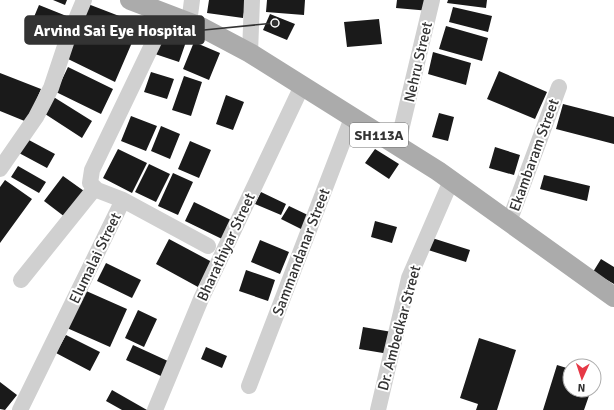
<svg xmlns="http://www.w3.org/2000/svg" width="614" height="410" font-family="Signika,sans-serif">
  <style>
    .building { fill: #1a1a1a }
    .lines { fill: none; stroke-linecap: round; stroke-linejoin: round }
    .minor { stroke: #d0d0d0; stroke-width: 16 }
    .major { stroke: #ababab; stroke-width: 20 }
    .labels { text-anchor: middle; stroke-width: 4; stroke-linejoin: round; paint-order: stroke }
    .shield { fill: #fff; stroke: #707070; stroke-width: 1 }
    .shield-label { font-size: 14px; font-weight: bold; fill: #333 }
    .street-label { font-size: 15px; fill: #333; stroke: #fff }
    .leader { fill: none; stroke: #333; stroke-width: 1.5 }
    .callout-dot { fill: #333; stroke: #fff; stroke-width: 1.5 }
    .callout { fill: #333; stroke: #333; stroke-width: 1.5 }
    .callout-label { font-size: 16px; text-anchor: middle; font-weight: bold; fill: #fff }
  </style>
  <rect width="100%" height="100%" fill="#fff"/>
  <path class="building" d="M53,0H67L65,5Z
    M209,0H246L243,18L207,13Z
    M267,0H305L304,15L266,12Z
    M397,0H431L430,11L396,8Z
    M448,0H487L486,8L447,3Z
    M88,4L140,24L115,82L68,59Z
    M39,5L69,17L61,36L31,24Z
    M453,7L492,16L488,32L449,22Z
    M270,14L295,24L287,40L263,30Z
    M379,19L382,44L347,47L344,22Z
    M446,26L488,38L482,61L439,49Z
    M163,30L187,39L179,62L155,54Z
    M194,42L220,53L209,80L183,69Z
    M433,52L471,63L466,85L428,74Z
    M68,67L113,89L101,114L56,92Z
    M499,71L547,92L535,119L487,99Z
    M151,72L174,79L167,99L144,92Z
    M0,73L41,89L27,122L0,111Z
    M184,76L202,82L191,116L172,110Z
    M226,95L244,102L233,130L216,124Z
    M52,96L92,121L82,138L42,112Z
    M563,104L614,117V144L556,129Z
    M439,113L454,117L448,141L432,137Z
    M131,116L157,126L146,151L121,141Z
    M161,126L180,134L170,159L151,151Z
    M27,139L55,154L47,168L19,153Z
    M190,141L211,150L199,178L178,169Z
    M495,147L520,155L514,175L489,168Z
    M118,149L147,163L132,193L103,178Z
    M375,149L399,164L389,179L365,163Z
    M149,164L170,174L156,202L135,192Z
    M18,166L46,182L39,193L11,177Z
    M173,173L193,182L178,215L158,206Z
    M544,175L590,186L587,201L540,189Z
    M63,176L84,191L65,217L44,201Z
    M5,180L32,199L0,243V187Z
    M261,192L286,204L281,215L255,204Z
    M194,202L231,220L222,239L185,221Z
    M289,206L312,217L305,231L281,219Z
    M375,221L397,227L392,243L371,237Z
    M429,237L470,250L466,262L425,249Z
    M169,239L212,262L198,287L156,264Z
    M260,240L289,252L280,274L251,262Z
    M601,259L614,267V284L593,272Z
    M106,263L141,280L132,298L97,281Z
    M246,270L275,280L268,301L239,291Z
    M84,290L127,309L110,347L67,328Z
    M138,310L157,319L144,347L125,338Z
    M363,327L392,332L389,354L359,349Z
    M66,335L100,352L90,371L56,353Z
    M479,338L516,350L497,410H476L478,404L460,398Z
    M133,345L170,362L163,377L126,360Z
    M206,347L227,356L222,368L201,359Z
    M557,365L570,369V390H591L584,410H543Z
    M0,382L17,395L5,410L0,409Z
    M112,390L147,410H122L106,401Z"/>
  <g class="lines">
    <path class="minor" d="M189,23L192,0
      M250,53L252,0
      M397,147L432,0
      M0,169L36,117L51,88L66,43L84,0
      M123,200L208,246
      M509,222L559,87
      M21,280L95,188
      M249,386L352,118
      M20,410L123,200L97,190L90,183L92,170L167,14
      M155,410L201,299L302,86
      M378,410L409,278L451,181"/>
    <path class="major" d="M130,0L201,27L250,53L438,171L614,297"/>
  </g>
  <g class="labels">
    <rect class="shield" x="350" y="123" width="58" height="24" rx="3"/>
    <g class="shield-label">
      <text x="379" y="140">SH113A</text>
    </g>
    <g class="street-label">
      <text transform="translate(418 62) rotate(-77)" y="5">Nehru Street</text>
      <text transform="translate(534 155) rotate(-70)" y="5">Ekambaram Street</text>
      <text transform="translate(226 247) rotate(-65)" y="5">Bharathiyar Street</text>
      <text transform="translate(301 252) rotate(-69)" y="5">Sammandanar Street</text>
      <text transform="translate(95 258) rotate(-64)" y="5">Elumalai Street</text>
      <text transform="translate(399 328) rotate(-75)" y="5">Dr. Ambedkar Street</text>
    </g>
  </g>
  <path class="leader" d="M275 23L204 30"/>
  <circle class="callout-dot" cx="275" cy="23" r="4"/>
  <rect class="callout" x="25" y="16" width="179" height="28" rx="4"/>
  <g class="callout-label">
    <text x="115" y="36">Arvind Sai Eye Hospital</text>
  </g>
  <g transform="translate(582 378) rotate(183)"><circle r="19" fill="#ffffff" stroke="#adadad"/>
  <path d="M0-3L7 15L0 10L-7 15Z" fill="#e63946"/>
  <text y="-6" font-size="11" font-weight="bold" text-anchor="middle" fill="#333333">N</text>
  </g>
</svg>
